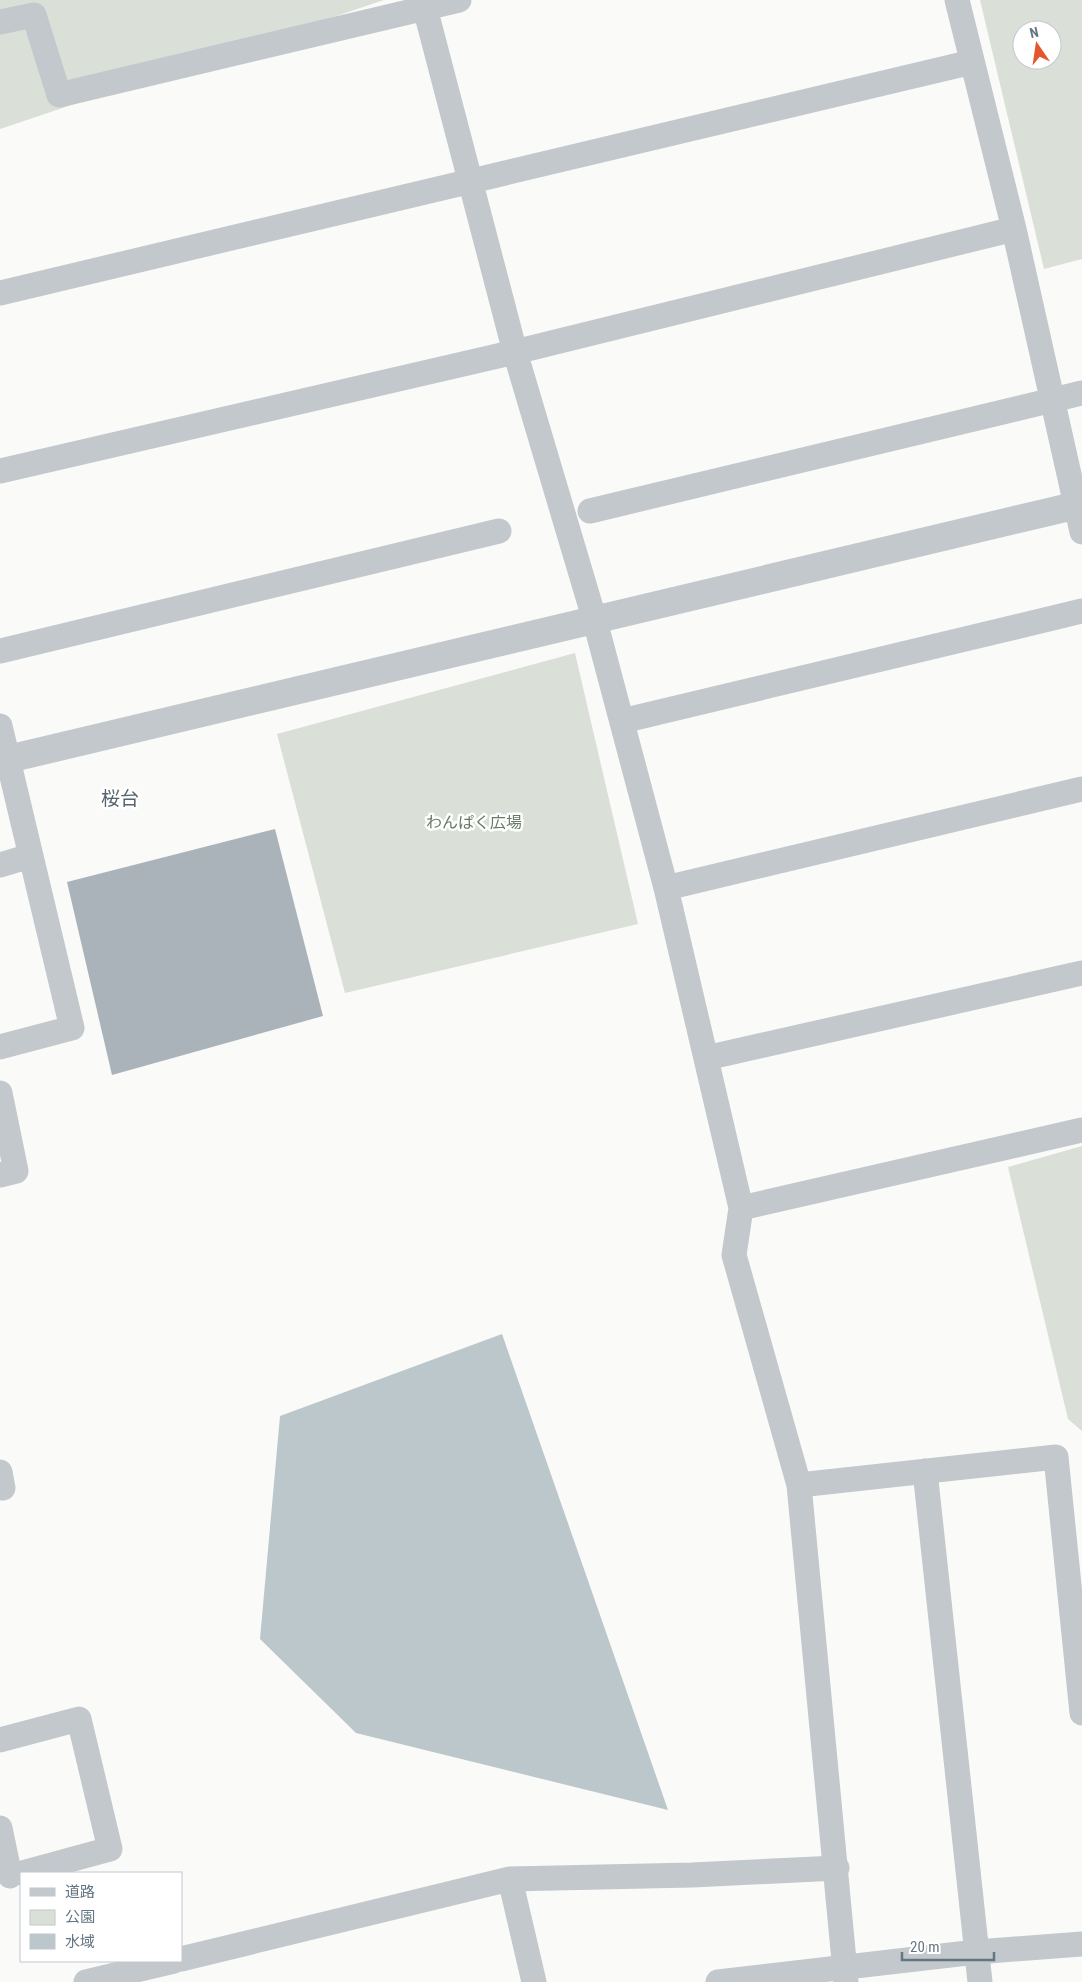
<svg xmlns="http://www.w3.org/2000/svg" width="1082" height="1982" font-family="'Roboto Condensed','Noto Sans JP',sans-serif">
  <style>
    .green { fill: #dadfd7; fill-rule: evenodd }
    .water { fill: #bbc7cb }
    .building { fill: #aab3b9 }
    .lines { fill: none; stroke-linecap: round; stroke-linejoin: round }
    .minor { stroke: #c3c8cc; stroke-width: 25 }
    .tertiary { stroke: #c3c8cc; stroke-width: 28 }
    .labels { text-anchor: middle; stroke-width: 5; stroke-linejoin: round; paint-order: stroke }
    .park-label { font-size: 16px; fill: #687a64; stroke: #fff }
    .quarter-label { font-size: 19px; fill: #57646e; stroke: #fff }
  </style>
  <rect width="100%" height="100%" fill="#fafaf8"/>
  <path class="green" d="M0,0H384L0,129Z
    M980,0H1082V259L1044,269ZM1022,30H1052V60H1022Z
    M575,653L638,924L345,993L277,734Z
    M1082,1146V1431L1068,1419L1008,1167Z"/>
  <path class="water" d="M502,1334L668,1810L356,1733L260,1639L280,1416Z"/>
  <path class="building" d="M275,829L323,1016L112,1075L67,882Z"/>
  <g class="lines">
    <path class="minor" d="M957,0L1014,229L1082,532
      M425,8L515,352L595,621L666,888L741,1208L734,1255L799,1485L846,1982
      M0,22L34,15L59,95L459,0
      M0,293L972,62
      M0,471L515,352L1014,229
      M590,511L1082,393
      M0,651L499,531
      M622,721L1082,611
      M0,726L72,1028L0,1047
      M0,865L30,856
      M666,888L1082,789
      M706,1058L1082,973
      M0,1093L16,1171L0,1175
      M741,1208L1082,1130
      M925,1471L980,1982
      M0,1472L3,1488
      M799,1485L1056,1457L1082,1713
      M0,1740L79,1719L110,1849L22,1873
      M0,1828L10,1876
      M510,1879L534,1982
      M181,1959L510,1879L692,1875L837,1868
      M86,1982L174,1961
      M718,1982L976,1952L1082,1944"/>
    <path class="tertiary" d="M0,761L1082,504"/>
  </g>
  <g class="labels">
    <g class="park-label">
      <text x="474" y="828">わんぱく広場</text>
    </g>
    <g class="quarter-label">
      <text x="120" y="805">桜台</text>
    </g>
  </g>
  <rect x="20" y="1872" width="162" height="90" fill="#ffffff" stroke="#c1c8cd"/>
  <rect x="30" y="1888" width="25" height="8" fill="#c3c8cc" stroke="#c1c8cd"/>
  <text x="65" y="1897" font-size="15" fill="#657683">道路</text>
  <rect x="30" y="1910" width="25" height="15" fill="#dadfd7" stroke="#c1c8cd"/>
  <text x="65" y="1922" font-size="15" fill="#657683">公園</text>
  <rect x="30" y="1934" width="25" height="15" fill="#bbc7cb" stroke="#c1c8cd"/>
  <text x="65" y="1947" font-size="15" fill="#657683">水域</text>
  <g transform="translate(1037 45) rotate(347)"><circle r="24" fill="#ffffff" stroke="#c1c8cd"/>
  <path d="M0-4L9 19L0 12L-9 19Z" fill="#e4572e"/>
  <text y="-8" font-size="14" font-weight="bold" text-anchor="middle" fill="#657683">N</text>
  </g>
  <path d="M902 1952v8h92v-8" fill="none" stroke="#657683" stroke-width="2.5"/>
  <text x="910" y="1952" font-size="15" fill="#657683" stroke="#ffffff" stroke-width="4" paint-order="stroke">20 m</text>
</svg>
